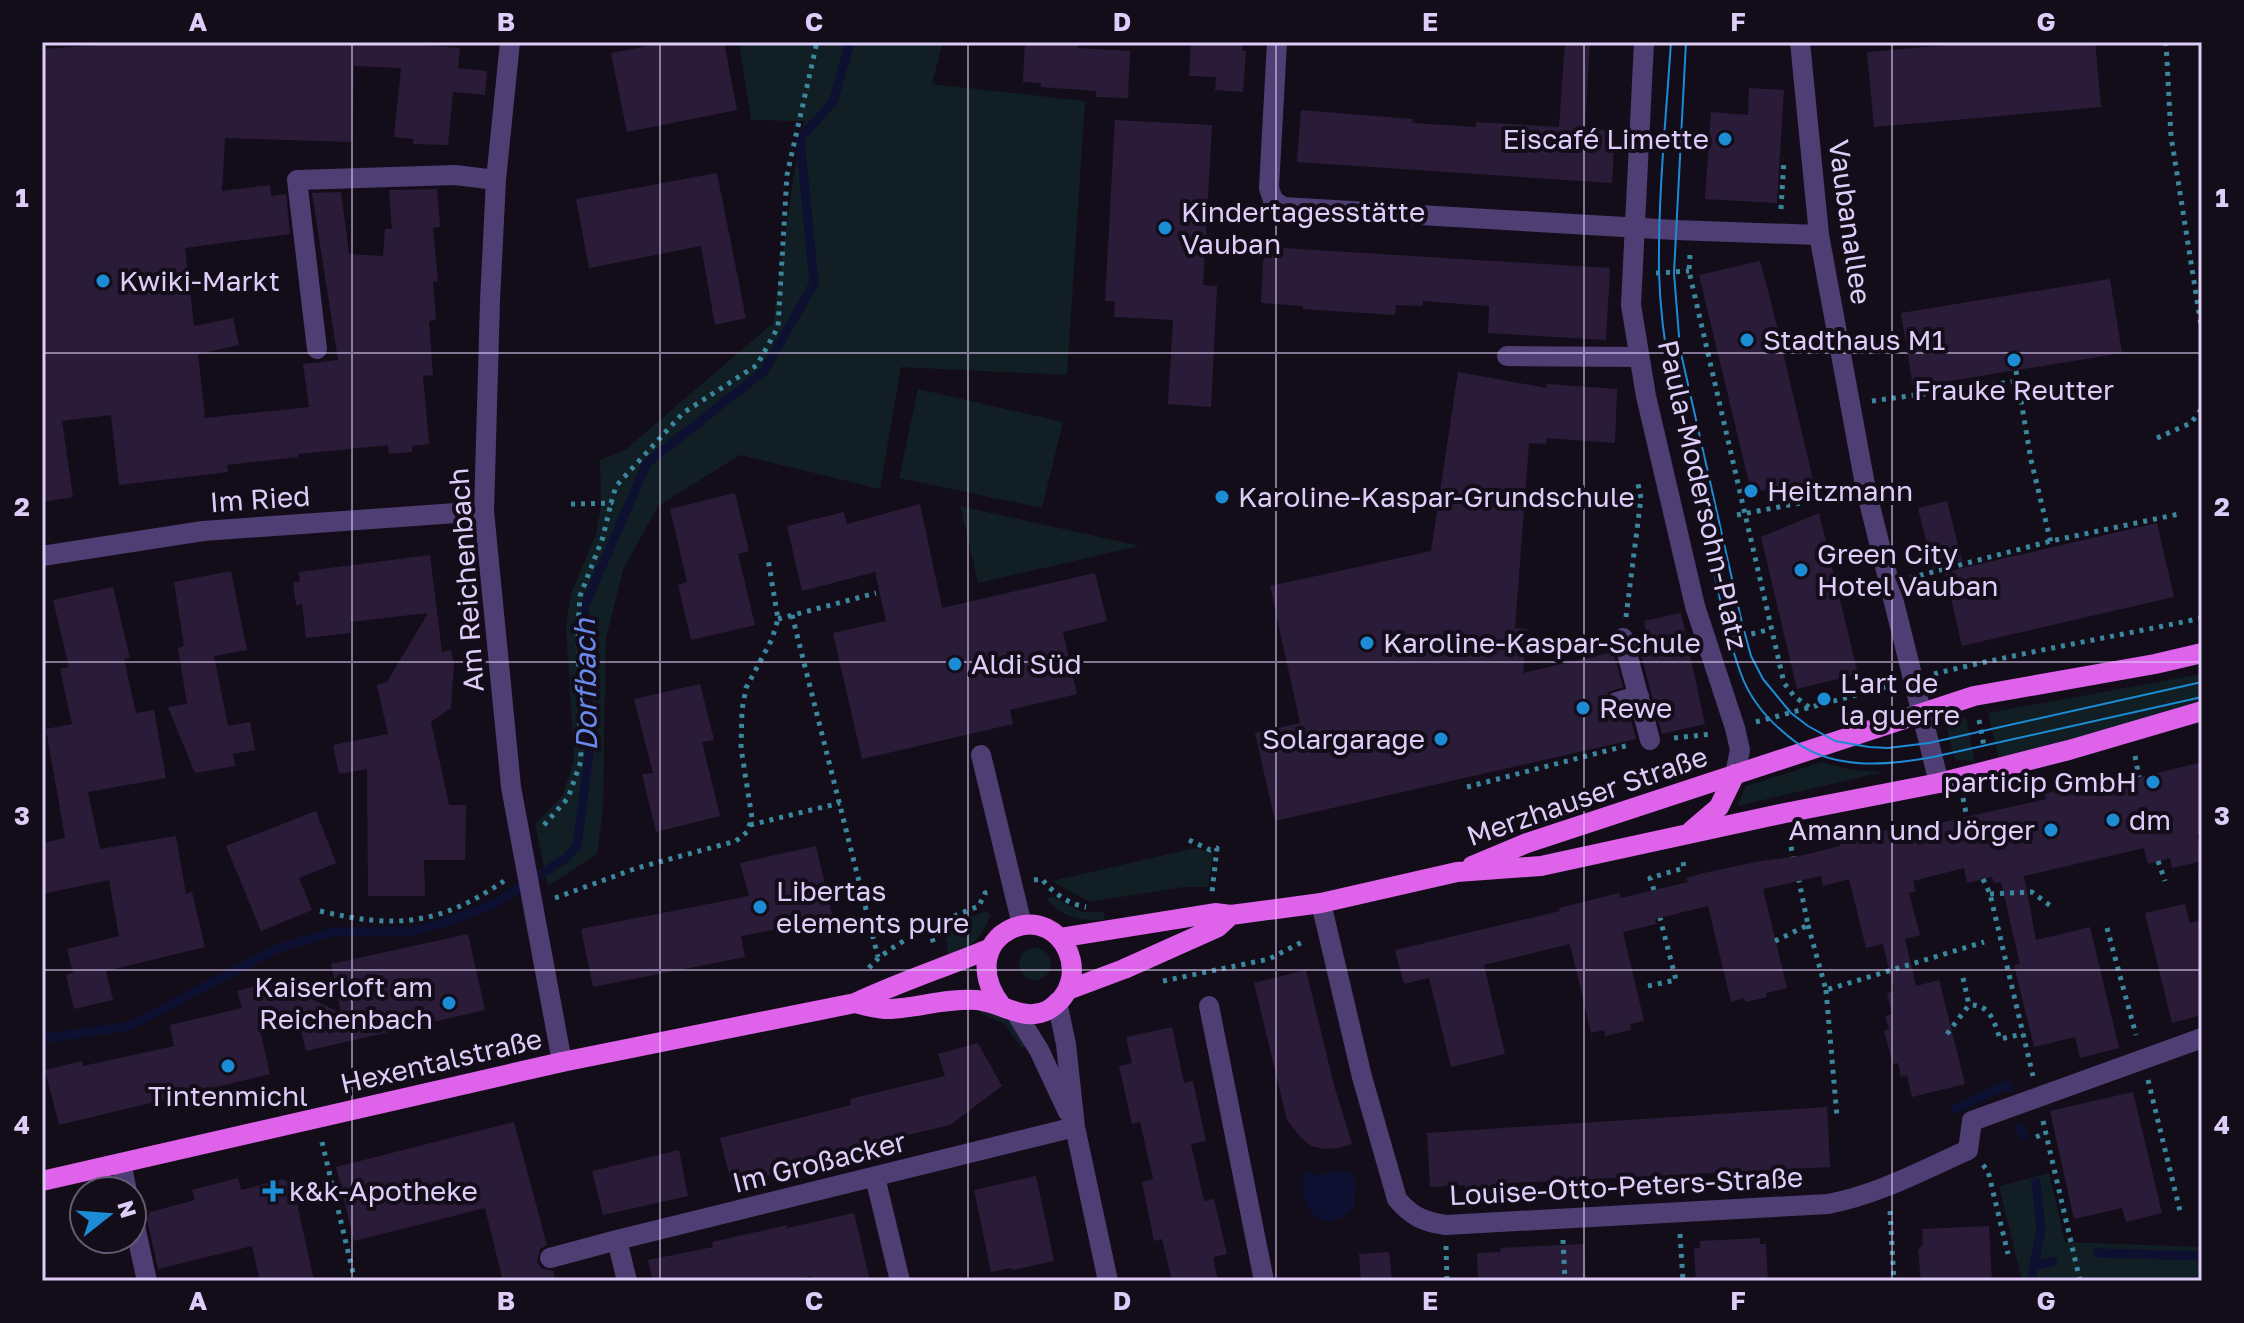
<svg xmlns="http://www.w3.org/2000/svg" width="2244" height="1323" font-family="'Golos Text',sans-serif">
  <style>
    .green { fill: #111e23 }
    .water { fill: #0e1032 }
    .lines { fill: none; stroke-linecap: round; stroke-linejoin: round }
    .stream { stroke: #0e1032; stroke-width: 9 }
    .building { fill: #2a1c38 }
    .path { stroke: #3b879e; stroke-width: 5; stroke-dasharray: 4 6; stroke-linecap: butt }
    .minor { stroke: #4f3e73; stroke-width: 20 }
    .major { stroke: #df62ea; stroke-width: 20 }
    .tram { stroke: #1c8cd5; stroke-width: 2 }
    .grid { fill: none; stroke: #decdf8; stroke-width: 2; stroke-opacity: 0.55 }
    .poi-dot { fill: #1c8cd5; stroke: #130d1a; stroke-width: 3 }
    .labels { text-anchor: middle; stroke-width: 8; stroke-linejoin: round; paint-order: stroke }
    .poi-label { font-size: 28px; fill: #decdf8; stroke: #130d1a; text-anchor: start }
    .street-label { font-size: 28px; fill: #decdf8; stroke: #130d1a }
    .water-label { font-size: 30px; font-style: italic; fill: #6888eb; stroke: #130d1a }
    .neatline { fill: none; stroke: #decdf8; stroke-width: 3 }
    .grid-label { font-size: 26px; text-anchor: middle; font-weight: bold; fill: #decdf8 }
  </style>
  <rect width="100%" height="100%" fill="#130d1a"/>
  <path class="green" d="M739,42H943L932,84L1085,101L1067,375L901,367L880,489L740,455L658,506L623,570L606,639L603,809L597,854L548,886L535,824L563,795L574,760L566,626L571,594L596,534L601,507L600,460L625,450L773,323L793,180L804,121L751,120Z
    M918,389L1063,422L1042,508L899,478Z
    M960,506L1140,546L978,583Z
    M2202,674V704L1999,759L1988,713Z
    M1966,718L1975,762L1955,759L1945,722Z
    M1822,762L1852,770L1883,772L1737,806L1746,786Z
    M1195,848L1213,853L1208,887H1184L1089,902L1052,881Z
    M1052,896L1082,912H1103L1105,920C1082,921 1062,918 1047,899Z
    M986,911L991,915C981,937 972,949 949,956L944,930L948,925Z
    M1019 964a16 16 0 1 1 32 0a16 16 0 1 1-32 0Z
    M977,1008C1007,1015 1013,1021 1029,1047H1021L1004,1024L981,1013Z
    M2049,1173L2065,1242L2202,1247V1281H2022L1999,1186Z"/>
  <path class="water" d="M1308,1171L1315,1176L1338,1171L1349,1173L1355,1179L1354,1207C1337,1226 1315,1228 1305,1200C1302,1192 1303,1182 1303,1174Z"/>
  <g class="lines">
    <path class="stream" d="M42,1039L130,1026L276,949L333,932L413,931L452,920L494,904L566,858L577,846L589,754L584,607L647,463L764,371L814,283L800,138L833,102L850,42
      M1955,1109L2006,1085L2009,1088
      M2020,1128L2023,1135
      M2097,1253L2202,1256
      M2034,1266L2053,1261
      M2031,1281L2041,1230L2036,1182"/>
  </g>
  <path class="building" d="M147,42H423V45L460,48L458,68L487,71L485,95L453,92L448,145L413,144L414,139L394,137L401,68L354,66L352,142L225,138L222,191L270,185L271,196L286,194L290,234L185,248L194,326L233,318L239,345L198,354L205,418L309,407L303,364L338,360L312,193L341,192L349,254L383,256L385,229H392L389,190L437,189L440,227L433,228L438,281L433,282L436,320L429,321L433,375L423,376L429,444L412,446V452L389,454L388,445L298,454V457L227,465L228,472L119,485L111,415L62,421L73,497L42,502V49Z
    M669,42H724L737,110L627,132L611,53Z
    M1025,42H1078V48L1130,51L1128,98L1096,97V91L1041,87V83L1023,82Z
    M1191,42H1243L1242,51H1246L1243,92L1215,90L1216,77L1189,76Z
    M1565,42H1590L1585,129L1615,131L1612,183L1297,162L1301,110L1413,119L1412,123L1476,127V122L1559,127Z
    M1982,42H2095L2101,107L1874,127L1867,52Z
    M1749,88L1784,90L1777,203L1705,199L1711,112L1748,115Z
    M1115,120L1212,125L1203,285L1217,286L1211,407L1168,404L1173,320L1114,317L1115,301H1105Z
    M717,173L746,318L715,325L701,246L589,268L576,199Z
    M1264,247L1610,268L1606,340L1488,333L1489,306L1423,301V306L1396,305L1395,315L1303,309V306L1261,303Z
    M1760,261L1772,306L1815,488L1751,491L1699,275Z
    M2110,279L2122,353L1913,387L1901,313Z
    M1458,372L1546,388L1547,384L1617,389L1615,443L1547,438L1546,444L1529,443L1515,628L1527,629L1523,673L1613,652L1623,687L1608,692L1604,705L1613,714L1629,712L1636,739L1275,821L1255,733L1300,723L1270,586L1431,551Z
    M735,493L749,551L738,554L755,625L691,640L678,585L687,582L670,509Z
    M1947,501L1962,561L1933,569L1918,508Z
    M920,504L942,608L1095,573L1107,621L1063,632L1077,694L1010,710L1013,724L862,759L833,633L886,621L875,572L802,591L787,526L844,512L847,524Z
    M1819,513L1858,674L1797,689L1761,537Z
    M2157,523L2174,597L1962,646L1945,572Z
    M430,555L442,652L451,650L454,664L451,708L431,722L449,805H466L465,860H424L425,896H368L367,769L339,774L333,745L388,734L377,685L387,682L428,613L350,622L351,633L306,638L302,604L296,605L293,582H300L299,572Z
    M231,571L247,650L214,656L228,726L250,722L255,750L233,754L235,766L195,773L168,707L187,704L178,648L184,646L174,582Z
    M113,587L130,658L124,659L136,713L154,710L166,778L88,792L100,849L176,836L186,894L192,892L205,947L106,971L113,1000L74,1009L66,975L73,973L67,949L119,936L109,880L42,894V843L65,838L46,729L72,724L60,669L69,667L53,600Z
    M1681,613L1705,724L1662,734L1639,647L1649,644L1644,621Z
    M700,684L714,740L702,742L720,816L656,832L642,774L653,773L634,699Z
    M2202,762V834L2197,835L2202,861L2172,868L2170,858L2148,864L2144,848L2024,876L2036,940L2090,927L2119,1048L2080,1058L2075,1037L2034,1047L2014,965L2020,964L2001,882L1994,883L1992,877L1967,883L1964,868L1913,881L1916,891L1909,893L1920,935L1905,939L1916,986L1939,980L1965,1084L1912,1097L1907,1075L1901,1077L1898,1063L1893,1064L1884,1031L1889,1029L1885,1016L1892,1014L1887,993L1894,991L1883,944L1866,948L1849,879L1823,886L1821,876L1763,889L1787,988L1766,993L1767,997L1746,1002L1744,998L1731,1002L1708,906L1655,919L1656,924L1623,932L1644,1021L1630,1024L1631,1030L1605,1036L1604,1030L1591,1033L1570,944L1484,965L1505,1054L1451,1067L1429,978L1404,984L1395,950L1560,911L1559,908L1619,893L1621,898L1688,882L1686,878L1708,872L1761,861L1800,856L1840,846L1839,842L1897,827L1899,832L2046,799L2044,794L2099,780L2100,787Z
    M316,811L336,863L299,878L312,910L261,931L226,846Z
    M816,846L833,919L741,936L745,957L593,987L581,929L749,896L740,863Z
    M2185,904L2190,923L2202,920V1015L2172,1023L2145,913Z
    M468,934L485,1010L306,1051L297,1016L259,1025L270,1074L59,1125L45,1070L82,1061L83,1066L174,1046L170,1025L242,1008L237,991L274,981L341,1013L331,964Z
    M1306,970L1334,1085L1352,1144L1338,1148L1324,1149L1311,1146L1301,1138L1287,1120L1254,983Z
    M1172,1027L1184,1083L1193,1081L1206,1141L1191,1144L1204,1201L1214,1199L1227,1254L1213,1257L1218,1281H1172L1162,1239L1154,1241L1142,1182L1153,1179L1140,1122L1132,1124L1119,1066L1132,1063L1126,1037Z
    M978,1043L1002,1086L950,1125L822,1155L824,1162L732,1185L720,1138L851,1105L850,1099L945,1076L938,1054Z
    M2133,1092L2162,1213L2126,1222L2122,1208L2074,1219L2050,1111Z
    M1827,1107L1830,1167L1492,1184V1194L1465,1195V1185L1430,1187L1427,1133Z
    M514,1122L547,1245L540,1249L537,1261L541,1268L553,1271L556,1281H503L485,1208L354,1241L336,1167Z
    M679,1150L688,1196L603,1215L592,1171Z
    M1036,1176L1054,1261L1012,1270V1268L991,1272L974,1190Z
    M238,1178L241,1190L282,1179L293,1185L314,1281H260L252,1246L158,1269L147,1219L150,1212L195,1200L192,1190Z
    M854,1213L870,1281H812L811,1276L790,1281H653L648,1260L713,1247L712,1242L787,1225V1228Z
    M1989,1226L1992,1281H1921L1918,1250L1923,1244L1922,1229Z
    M1760,1238V1244H1766L1768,1281H1696L1694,1248H1700V1241Z
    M1584,1244L1586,1281H1478L1477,1253L1501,1252L1500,1248Z
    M1389,1252L1392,1279L1361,1281L1359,1254Z"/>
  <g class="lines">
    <path class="path" d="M2166,42L2171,136L2202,332
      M1781,209L1784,159
      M1690,255L1689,271L1784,683L1794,696L1809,707
      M1656,273L1689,271
      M2016,371L2031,460L2052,547
      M1872,401L2018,381
      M2157,438L2191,423L2202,408
      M571,504L611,503L616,486L683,413L757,365L778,327L787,175L817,42
      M1737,515L1842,495
      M1910,578L2051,541L2179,514
      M792,615L878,957
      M1626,617L1641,498L1638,484
      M778,619L876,593
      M1732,639L1771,629
      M1934,674C2023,652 2113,637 2202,618
      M1979,720L1984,746
      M1756,722L1889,686
      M1674,738L1712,734
      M2135,756L2139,777
      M1467,787L1629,745
      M1963,798L1967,818
      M544,825L568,798L581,761L578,627L580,596L603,537L611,503
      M750,825L840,803
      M1789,837L1793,857
      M1189,840L1210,850L1217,848L1212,892
      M2158,861L2165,881
      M2201,873L2202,878
      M1983,879L1990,894L2033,1076
      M1034,880L1042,879C1052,892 1068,904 1086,907
      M1654,890L1650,878L1684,868L1683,861
      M1990,894L2032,892L2052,907
      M555,898L637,868L736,841L747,832L752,818L741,748L742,710L746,688L772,639L778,619L768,559
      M320,911C396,929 439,925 504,881
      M1808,925L1826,990L1984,942
      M2107,928L2136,1035
      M929,929L935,947
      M1775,941L1808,925L1799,881
      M869,968C889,943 948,918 979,906L985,893L989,892
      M1963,978L1969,1005
      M1163,981L1269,959L1306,940
      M1648,986L1676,980L1660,918
      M1826,990L1837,1117
      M1947,1034L1969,1005C1990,1004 1994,1021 2000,1039L2023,1034
      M2148,1080L2180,1211
      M2043,1121L2080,1281
      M2036,1137L2046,1133
      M322,1142L355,1281
      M1983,1165L1988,1171L2008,1254
      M1890,1211L1894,1281
      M1680,1234L1683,1281
      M1563,1240L1565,1281
      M1446,1246L1447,1281"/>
    <path class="minor" d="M510,42L496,180L490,301L484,511L511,787L562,1062
      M1277,42L1269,188L1273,200L1283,207L1675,230L1819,235
      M1644,42L1631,305L1646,396L1695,606L1735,728L1740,750L1735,774
      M1800,42L1819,235L1866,490L1939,783
      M317,349L297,180L455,175L496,180
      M1507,356L1639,357
      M42,556L203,531L484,511
      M1623,638L1650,740
      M1617,702L1639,696
      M981,755L1022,925
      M1321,903L1362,1077L1397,1199C1411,1216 1424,1222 1446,1225L1828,1204C1877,1195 1923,1170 1968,1150L1972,1121L2202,1038
      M1057,1002L1066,1044L1075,1127L1108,1281
      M1209,1006L1264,1281
      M1016,1013L1039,1050L1068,1112
      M121,1163L127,1191
      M875,1177L900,1281
      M132,1213L147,1281
      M550,1258L617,1240
      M627,1281L617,1240L1075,1127"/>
    <path class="major" d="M1691,831L1719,807L1735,774
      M1472,866L1527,843L1974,696L2155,664L2202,653
      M1059,938L1215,913L1231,915L1321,903L1457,872L1541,866L1785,813L1939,783L2069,750L2202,711
      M1068,990L1124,969L1218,927L1231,915
      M855,1003C866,1006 880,1010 891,1009C920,1007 948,998 977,1000C1001,1002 1024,1023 1048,1010C1097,981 1063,908 1013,928C979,943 981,980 1001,1005
      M42,1181L562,1062L855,1003C899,982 946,967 991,948"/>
    <path class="tram" d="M1671,42C1666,118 1658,195 1659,272C1661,357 1684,439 1703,522C1715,572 1723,625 1741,674C1750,699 1768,720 1788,736C1828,771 1885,766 1933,757L2202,697
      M1686,42L1674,273L1680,349L1742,623L1751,656L1763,679L1791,713L1808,726L1835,741L1869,747L1888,748L1929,743L2202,682"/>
  </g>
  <path class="grid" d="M352,42V1281M660,42V1281M968,42V1281M1276,42V1281M1584,42V1281M1892,42V1281M42,353H2202M42,662H2202M42,970H2202"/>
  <g class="poi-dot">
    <circle cx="1725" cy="139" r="8"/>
    <circle cx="1165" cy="228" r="8"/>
    <circle cx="103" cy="281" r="8"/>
    <circle cx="1747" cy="340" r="8"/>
    <circle cx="2014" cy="360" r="8"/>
    <circle cx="1751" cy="491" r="8"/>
    <circle cx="1222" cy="497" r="8"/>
    <circle cx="1801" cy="570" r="8"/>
    <circle cx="1367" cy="643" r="8"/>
    <circle cx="955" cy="664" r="8"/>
    <circle cx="1824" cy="699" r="8"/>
    <circle cx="1583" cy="708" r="8"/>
    <circle cx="1441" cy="739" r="8"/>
    <circle cx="2153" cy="782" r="8"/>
    <circle cx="2113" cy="820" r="8"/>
    <circle cx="2051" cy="830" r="8"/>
    <circle cx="760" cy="907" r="8"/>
    <circle cx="449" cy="1003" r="8"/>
    <circle cx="228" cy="1066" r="8"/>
    <path d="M269 1179h8v8h8v8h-8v8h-8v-8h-8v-8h8z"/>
  </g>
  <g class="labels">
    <g class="poi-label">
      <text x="1709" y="149" text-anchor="end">Eiscafé Limette</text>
      <text x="1181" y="222">Kindertagesstätte<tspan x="1181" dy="32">Vauban</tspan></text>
      <text x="119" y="291">Kwiki-Markt</text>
      <text x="1763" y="350">Stadthaus M1</text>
      <text x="2014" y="400" text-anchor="middle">Frauke Reutter</text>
      <text x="1767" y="501">Heitzmann</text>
      <text x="1238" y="507">Karoline-Kaspar-Grundschule</text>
      <text x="1817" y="564">Green City<tspan x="1817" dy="32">Hotel Vauban</tspan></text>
      <text x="1383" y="653">Karoline-Kaspar-Schule</text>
      <text x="971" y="674">Aldi Süd</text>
      <text x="1840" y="693">L'art de<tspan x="1840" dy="32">la guerre</tspan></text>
      <text x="1599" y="718">Rewe</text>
      <text x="1425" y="749" text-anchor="end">Solargarage</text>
      <text x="2137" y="792" text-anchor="end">particip GmbH</text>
      <text x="2129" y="830">dm</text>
      <text x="2035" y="840" text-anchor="end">Amann und Jörger</text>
      <text x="776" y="901">Libertas<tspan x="776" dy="32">elements pure</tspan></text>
      <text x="433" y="997" text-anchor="end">Kaiserloft am<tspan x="433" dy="32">Reichenbach</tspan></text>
      <text x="228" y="1106" text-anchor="middle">Tintenmichl</text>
      <text x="289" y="1201">k&amp;k-Apotheke</text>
    </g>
    <g class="street-label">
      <text transform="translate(1850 222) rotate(82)" y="10">Vaubanallee</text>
      <text transform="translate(1703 495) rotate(77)" y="10">Paula-Modersohn-Platz</text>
      <text transform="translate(260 499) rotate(-4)" y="10">Im Ried</text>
      <text transform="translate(466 580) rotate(-94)" y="10">Am Reichenbach</text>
      <text transform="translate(1587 796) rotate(-19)" y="10">Merzhauser Straße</text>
      <text transform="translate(441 1061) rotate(-13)" y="10">Hexentalstraße</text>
      <text transform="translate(819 1162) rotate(-14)" y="10">Im Großacker</text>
      <text transform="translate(1626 1186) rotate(-3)" y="10">Louise-Otto-Peters-Straße</text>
    </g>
    <g class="water-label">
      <text transform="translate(586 685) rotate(-91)" y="10">Dorfbach</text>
    </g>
  </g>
  <rect width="2244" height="1323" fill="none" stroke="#130d1a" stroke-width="88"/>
  <g transform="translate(108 1215) rotate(73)"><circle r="38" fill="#130d1a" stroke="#645a73" stroke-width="2"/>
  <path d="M0-6L14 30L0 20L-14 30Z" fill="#1c8cd5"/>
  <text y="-12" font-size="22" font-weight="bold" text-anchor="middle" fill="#decdf8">N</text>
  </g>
  <rect x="44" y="44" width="2156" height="1235" class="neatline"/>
  <g class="grid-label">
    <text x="198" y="31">A</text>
    <text x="506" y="31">B</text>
    <text x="814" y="31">C</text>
    <text x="1122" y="31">D</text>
    <text x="1430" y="31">E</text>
    <text x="1738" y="31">F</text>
    <text x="2046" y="31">G</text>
    <text x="22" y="207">1</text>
    <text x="2222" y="207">1</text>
    <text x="22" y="516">2</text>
    <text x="2222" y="516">2</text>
    <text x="22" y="825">3</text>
    <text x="2222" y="825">3</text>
    <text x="22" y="1134">4</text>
    <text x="2222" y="1134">4</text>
    <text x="198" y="1310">A</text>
    <text x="506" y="1310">B</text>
    <text x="814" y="1310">C</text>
    <text x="1122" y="1310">D</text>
    <text x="1430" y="1310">E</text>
    <text x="1738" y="1310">F</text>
    <text x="2046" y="1310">G</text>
  </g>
</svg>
